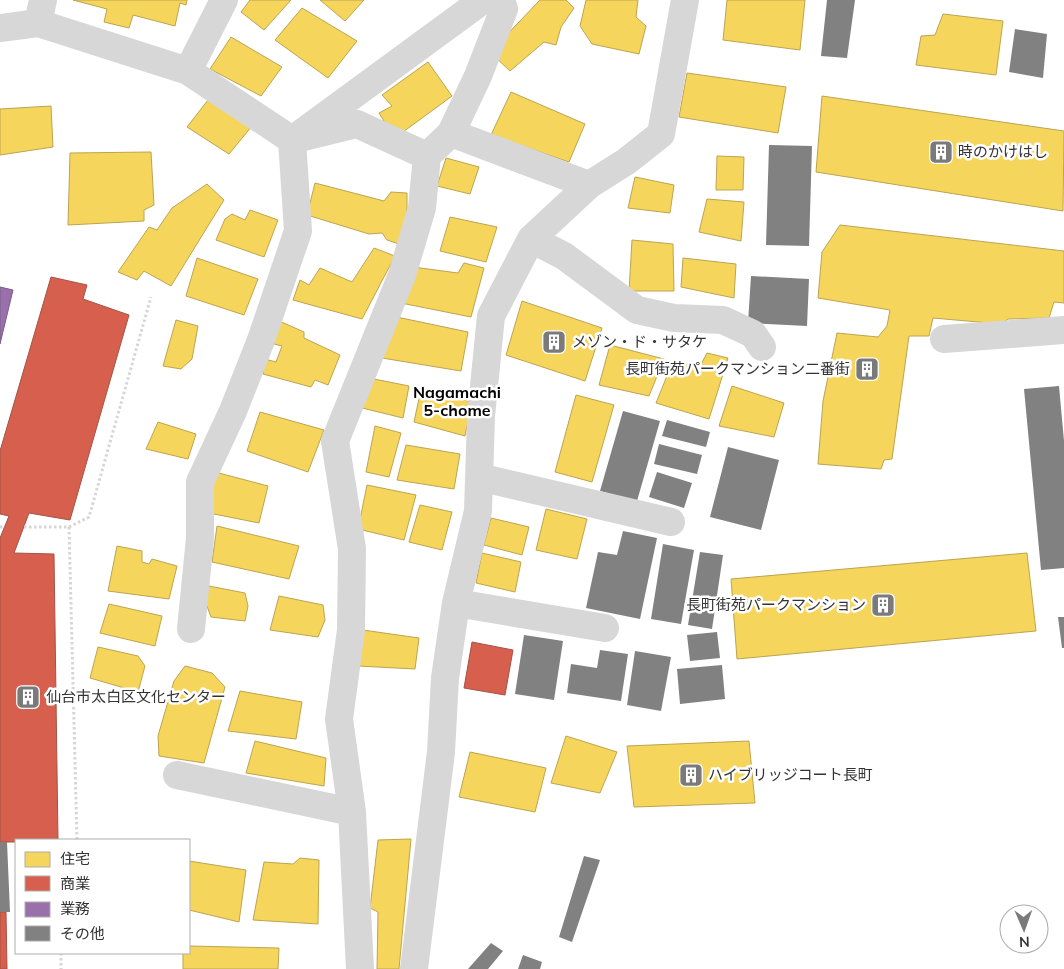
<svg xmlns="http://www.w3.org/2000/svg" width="1064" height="969" font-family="Mulish,'Noto Sans JP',sans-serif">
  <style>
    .homes { fill: #f6d55c; stroke: #bca450 }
    .shops { fill: #d6604d; stroke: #a55245 }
    .offices { fill: #9970ab; stroke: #7a5e87 }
    .building { fill: #818181 }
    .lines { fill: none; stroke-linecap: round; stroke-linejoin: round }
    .path { stroke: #d6d6d6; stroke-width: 3; stroke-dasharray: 2.5 2.5; stroke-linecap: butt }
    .minor { stroke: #d7d7d7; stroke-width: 28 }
    .labels { text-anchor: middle; stroke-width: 5; stroke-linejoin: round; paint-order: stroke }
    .poi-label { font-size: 15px; fill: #333; stroke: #fff; text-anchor: start }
    .neighbourhood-label { font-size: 16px; font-weight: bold; fill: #000; stroke: #fff }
  </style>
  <rect width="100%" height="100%" fill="#fff"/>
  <path class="homes" d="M73,0H187L186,5L180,3L175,26L133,15L129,28L104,22L107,9Z
    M250,0H291L264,30L241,12Z
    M320,0H364L345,21Z
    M540,0H566L574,8L561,27L556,45L544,42L510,71L494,56L499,43Z
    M586,0H638L636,17L646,26L639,54L592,44L580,26Z
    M727,0H805L800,50L723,40Z
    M302,8L357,41L328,78L275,40Z
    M943,14L1003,21L996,75L916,65L921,36L935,35Z
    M231,37L282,67L261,96L210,69Z
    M428,62L452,96L403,132L392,134L379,113L392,106L382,95Z
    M687,73L786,87L778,133L679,117Z
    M511,92L585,124L569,162L491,135Z
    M822,96L1064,131L1063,211L816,172Z
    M208,100L252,126L229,154L187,127Z
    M51,106L53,147L0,155V109Z
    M151,152L154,205L144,210V221L68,225L70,153Z
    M717,156L744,157L743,190H716Z
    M446,158L479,167L470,194L437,186Z
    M635,177L674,185L670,213L628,208Z
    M315,183L384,201L391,192L407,193V215L399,244L387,240L382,233L369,234L307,215Z
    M207,184L224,200L171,286L144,271L137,280L118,272L149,227L157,230L172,208Z
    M707,199L744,202L741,241L699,232Z
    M250,210L278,220L264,257L216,240L225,219L232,214L245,220Z
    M450,217L497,227L486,262L440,251Z
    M840,225L1064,251V303L1054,302L1049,318L1008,319L1001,324L933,318L929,336H909L892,459L884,460L881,469L818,464L823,401L837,333L878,337L887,326L890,310L818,298L822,252Z
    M632,240L673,244L674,291H629Z
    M374,248L395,256L362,319L293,300L300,280L309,285L320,268L352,282Z
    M197,258L258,279L244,315L186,296Z
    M683,258L736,264L734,298L681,287Z
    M464,263L484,268L471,317L401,303L413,267L458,273Z
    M522,301L602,328L585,381L506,355Z
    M392,316L468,332L461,371L382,358Z
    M176,320L198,326L192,359L181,369L163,366Z
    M277,320L304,332V338L340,355L328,385L315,380L311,387L263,374L265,359L276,362L282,346L270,343Z
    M610,345L664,359L649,396L599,385Z
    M707,353L728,358L709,419L656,403L673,361L699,368Z
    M369,378L409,386L403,418L358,407Z
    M732,386L784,403L774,437L719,426Z
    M421,389L472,402L465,436L414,422Z
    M576,395L614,405L592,482L555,472Z
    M260,412L324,430L308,472L247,451Z
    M158,422L196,434L188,459L146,449Z
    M375,426L401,433L389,477L366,472Z
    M406,445L460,454L454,489L397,480Z
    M215,472L268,486L259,523L204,512Z
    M367,485L416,495L404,540L358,529Z
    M420,505L452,512L442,550L409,542Z
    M546,509L587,519L577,559L536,550Z
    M491,518L529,527L522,555L484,545Z
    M217,526L299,546L289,579L212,562Z
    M117,546L142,551V562L149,564L152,559L177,566L169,599L108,591Z
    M482,553L521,562L515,592L476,583Z
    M1027,553L1036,631L737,659L731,579Z
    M209,586L245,593L248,606L245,621L211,617L205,601Z
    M279,596L323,605L325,620L318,637L270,630Z
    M109,604L162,616L155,646L100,633Z
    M363,630L419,638L415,669L358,666Z
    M98,647L138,656L145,666L138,692L90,678Z
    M185,666L212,673L225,687L204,763L159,756L158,736L174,681Z
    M240,691L302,702L296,739L228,731Z
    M566,736L617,752L600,793L551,783Z
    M255,741L326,758L324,786L246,773Z
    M749,741L755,803L634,807L627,746Z
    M470,752L546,768L535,812L459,797Z
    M411,839L399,969H377L378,912L370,908L378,840Z
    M300,858L319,860L318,924L253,920L264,862L293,864Z
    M189,861L246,870L239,922L189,910Z
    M189,946L279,948L278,969H183V953H189Z"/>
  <path class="shops" d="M51,277L87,285L83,299L129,315L70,520L29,513L14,553L54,554L58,840H16V842H0V538L9,516L0,514V451Z
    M472,642L513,650L505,695L464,688Z
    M0,912H6L7,969H0Z"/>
  <path class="offices" d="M0,287L13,290L0,344Z"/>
  <path class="building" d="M827,0H855L847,58L821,56Z
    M1015,29L1047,34L1043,78L1009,72Z
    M769,145L812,146L809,246L766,245Z
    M751,276L809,279L807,326L748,323Z
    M1059,386L1064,441V568L1041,570L1024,389Z
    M623,411L660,421L637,501L600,491Z
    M667,420L710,432L706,447L662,436Z
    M659,444L702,455L697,474L654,464Z
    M728,447L779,460L761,530L710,517Z
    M657,472L692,483L684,508L649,497Z
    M623,531L657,538L640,619L586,608L598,552L617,555Z
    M663,544L694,550L681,624L651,619Z
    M700,552L723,555L712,629L688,625Z
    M1058,617H1064V648H1062Z
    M717,632L720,658L690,661L687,635Z
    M524,635L563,641L554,700L515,694Z
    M600,650L628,654L621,701L567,693L571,664L597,668Z
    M635,651L671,657L661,711L627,705Z
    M722,665L725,699L680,704L677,669Z
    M0,842H7L10,912H0Z
    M584,856L600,860L572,942L559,937Z
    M491,943L503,951L488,969H468Z
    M523,955L542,962L540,969H518Z"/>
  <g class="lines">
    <path class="path" d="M0,527H4
      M24,527H69L77,840
      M69,527L89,517L151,297
      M61,953V969"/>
    <path class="minor" d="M38,23L43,0
      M0,28L38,23L188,71L292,140L357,124L427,156
      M188,71L224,0
      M451,133L589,185
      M531,239L564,256L637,310L674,318L723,320L753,334L762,347
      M944,339L1064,330
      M479,477L671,522
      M456,603L605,628
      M191,629L200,538V482L233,411L261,340L298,231L292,140L483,0
      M177,775L352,812
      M360,969L352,812L339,719L351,630L352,549L335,441L402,275L422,208L427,156L451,133L478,76L504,9L501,0
      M414,969L441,752L445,678L456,603L478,511L481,416L491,316L531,239L589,185L627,161L661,134L685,0"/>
  </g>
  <defs>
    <g id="building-square" transform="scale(1.25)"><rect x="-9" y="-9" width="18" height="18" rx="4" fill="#7a7a7a" stroke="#fff"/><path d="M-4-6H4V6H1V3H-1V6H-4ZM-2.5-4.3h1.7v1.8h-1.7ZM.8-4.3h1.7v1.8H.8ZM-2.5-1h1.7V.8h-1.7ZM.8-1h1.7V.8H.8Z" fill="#fff"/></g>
  </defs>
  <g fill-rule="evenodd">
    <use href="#building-square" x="941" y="152"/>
    <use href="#building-square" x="554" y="342"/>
    <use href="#building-square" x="867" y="369"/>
    <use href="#building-square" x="883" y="605"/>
    <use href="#building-square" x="28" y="697"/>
    <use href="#building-square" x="691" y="775"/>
  </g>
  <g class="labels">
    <g class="poi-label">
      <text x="958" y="157">時のかけはし</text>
      <text x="572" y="347">メゾン・ド・サタケ</text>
      <text x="850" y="374" text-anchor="end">長町街苑パークマンション二番街</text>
      <text x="866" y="610" text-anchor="end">長町街苑パークマンション</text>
      <text x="46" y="702">仙台市太白区文化センター</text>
      <text x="708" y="780">ハイブリッジコート長町</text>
    </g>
    <g class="neighbourhood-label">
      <text x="457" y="398">Nagamachi<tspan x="457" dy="18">5-chome</tspan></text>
    </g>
  </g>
  <rect x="15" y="839" width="175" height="115" fill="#ffffff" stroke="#adadad"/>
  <rect x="25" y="852" width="25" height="15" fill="#f6d55c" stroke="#adadad"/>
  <text x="60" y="864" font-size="15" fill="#333333">住宅</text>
  <rect x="25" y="876" width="25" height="15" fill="#d6604d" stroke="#adadad"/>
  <text x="60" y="889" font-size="15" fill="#333333">商業</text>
  <rect x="25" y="902" width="25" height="15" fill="#9970ab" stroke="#adadad"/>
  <text x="60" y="914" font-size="15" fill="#333333">業務</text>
  <rect x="25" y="926" width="25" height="15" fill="#818181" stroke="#adadad"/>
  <text x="60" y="939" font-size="15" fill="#333333">その他</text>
  <g transform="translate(1024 929) rotate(178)"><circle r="24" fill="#ffffff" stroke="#adadad"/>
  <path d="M0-4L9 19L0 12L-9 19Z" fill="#7a7a7a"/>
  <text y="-8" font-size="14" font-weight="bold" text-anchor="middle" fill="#333333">N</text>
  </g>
</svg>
